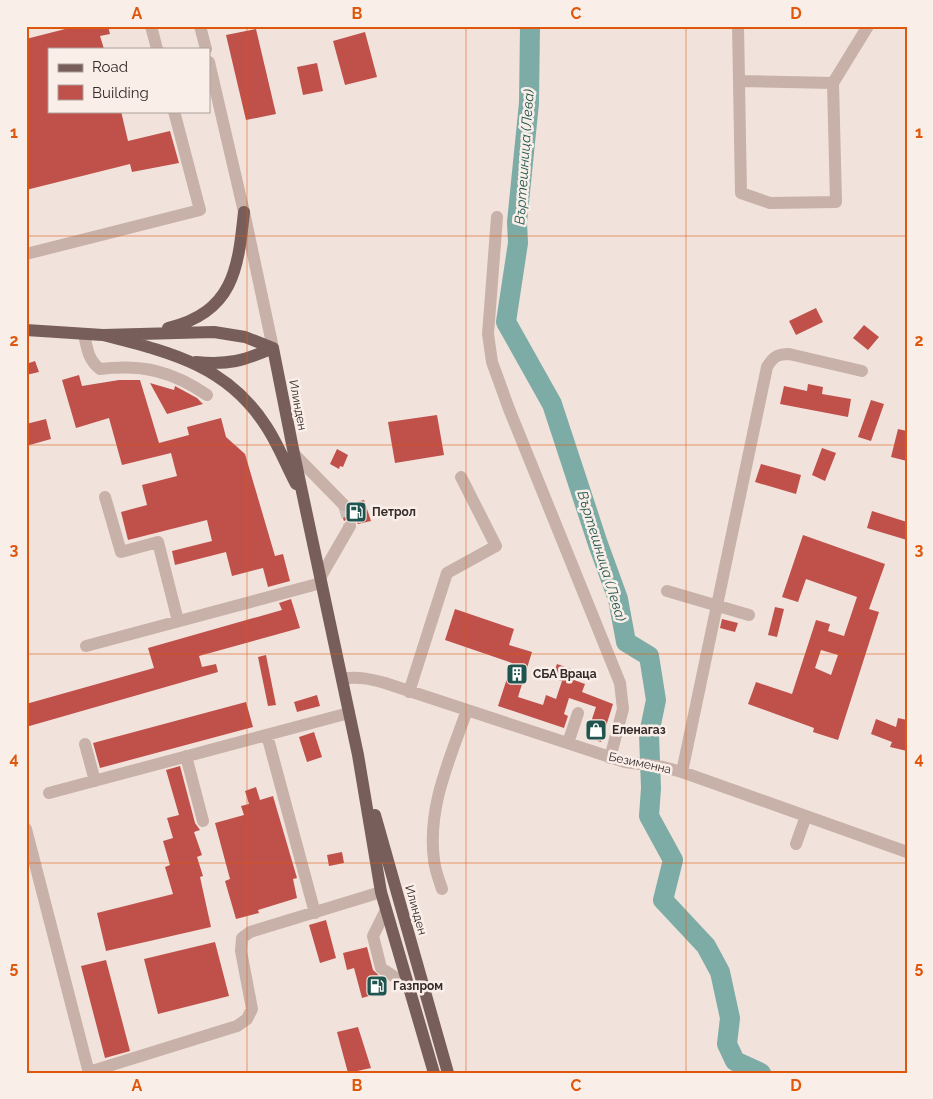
<svg xmlns="http://www.w3.org/2000/svg" width="933" height="1099" font-family="Raleway,sans-serif">
  <style>
    .lines { fill: none; stroke-linecap: round; stroke-linejoin: round }
    .river { stroke: #7caca5; stroke-width: 20 }
    .building { fill: #c0504a; fill-rule: evenodd }
    .minor-tunnel { stroke: #cbbeb8; stroke-width: 12; stroke-dasharray: 12 6; stroke-linecap: butt }
    .minor { stroke: #c8b1a8; stroke-width: 12 }
    .major { stroke: #775e5a; stroke-width: 12 }
    .grid { fill: none; stroke: #df570d; stroke-width: 1; stroke-opacity: 0.55 }
    .labels { text-anchor: middle; stroke-width: 5; stroke-linejoin: round; paint-order: stroke }
    .street-label { font-size: 12px; fill: #352a28; stroke: #f9eee8 }
    .poi-label { font-size: 12px; font-weight: bold; fill: #352a28; stroke: #f9eee8; text-anchor: start }
    .water-label { font-size: 14px; font-style: italic; fill: #1f554e; stroke: #f9eee8 }
    .neatline { fill: none; stroke: #df570d; stroke-width: 2 }
    .grid-label { font-size: 16px; text-anchor: middle; font-weight: bold; fill: #df570d }
  </style>
  <rect width="100%" height="100%" fill="#f1e3dc"/>
  <g class="lines">
    <path class="river" d="M530,26L529,103L517,222L518,243L506,322L552,404L598,544L618,599L626,642L649,656L656,700L649,734L651,788L649,816L673,860L663,900L706,946L720,972L730,1018L727,1044L735,1061L761,1073"/>
  </g>
  <path class="building" d="M77,26H108L110,34L100,36L104,49H49V111H121L128,141L170,131L179,163L132,172L130,164L26,190V39Z
    M256,29L276,114L246,120L226,35Z
    M365,32L377,77L345,85L333,41Z
    M317,63L323,91L303,95L297,67Z
    M816,308L823,322L796,335L789,321Z
    M864,325L879,337L868,350L853,338Z
    M35,361L39,372L26,375V364Z
    M79,375L82,386L119,380H140L159,443L189,435L187,427L221,418L226,437L245,454L275,556L283,554L290,581L268,587L263,568L232,576L226,552L175,565L172,551L212,541L207,520L128,540L121,512L147,505L142,485L177,476L171,453L122,465L109,418L76,428L62,380Z
    M150,383L174,390L175,386L197,398L203,404L167,414Z
    M808,384L823,387L822,394L851,399L848,417L780,404L784,386L807,391Z
    M871,400L884,404L871,441L858,437Z
    M437,415L444,455L395,463L388,422Z
    M46,419L51,439L26,446V424Z
    M898,429L907,431V461L891,457Z
    M822,448L836,453L825,481L812,475Z
    M337,449L348,455L343,467L340,466L339,469L330,464Z
    M761,464L801,475L796,494L755,482Z
    M364,500L371,521L358,524L354,519L350,518L344,521L341,513L349,511L352,503Z
    M872,511L907,522V540L867,528Z
    M803,535L885,564L869,609L879,612L838,740L813,732L814,728L748,704L756,682L792,694L816,620L830,624L828,631L844,636L857,597L806,579L798,602L782,597ZM821,650L838,655L831,675L815,668Z
    M291,599L300,628L199,656L202,667L216,664L218,672L26,727V704L154,668L148,648L282,610L279,603Z
    M775,607L784,609L777,637L768,635Z
    M455,609L514,629L509,645L532,652L518,697L543,705L546,695L556,699L562,681L552,678L557,664L577,671L574,680L585,684L582,692L613,704L601,742L586,737L596,707L569,698L564,714L568,716L564,728L498,706L512,663L445,640Z
    M722,619L738,623L735,632L720,628Z
    M266,655L276,705L268,706L258,657Z
    M317,695L320,706L297,712L294,702Z
    M246,702L253,727L100,768L93,743Z
    M898,718L907,720V751L890,747L892,742L871,734L876,719L896,727Z
    M314,732L322,757L307,762L299,737Z
    M180,766L195,823L200,830L194,832L202,855L197,857L203,876L200,877L211,927L106,951L97,913L173,894L165,867L170,865L163,841L173,838L167,818L179,815L166,770Z
    M256,787L260,800L273,796L297,878L293,879L297,898L258,910L259,913L236,919L225,881L230,879L215,823L244,815L241,806L249,804L245,791Z
    M342,852L344,863L329,866L327,855Z
    M326,920L336,958L320,963L309,925Z
    M215,942L229,996L158,1014L144,959Z
    M367,947L373,970L383,979L386,991L362,998L354,968L347,970L343,953Z
    M106,960L130,1051L105,1058L81,966Z
    M358,1027L371,1068L348,1073L337,1032Z"/>
  <g class="lines">
    <path class="minor-tunnel" d="M344,505L350,526"/>
    <path class="minor" d="M151,26L157,49
      M200,26L206,49
      M738,26L741,193L770,203L836,202L833,83L868,26
      M209,62L244,212L273,348
      M739,81L833,83
      M497,217L488,334L492,362L509,409L620,683L623,709L610,758
      M26,254L200,210L174,111
      M84,334C87,348 88,360 100,369C142,364 172,371 207,395
      M294,454L344,505
      M105,497L121,552L158,542L178,621
      M320,578L350,526
      M667,591L749,615
      M86,646L321,583
      M342,679C358,676 370,679 385,683L625,762L663,767L682,772L907,852
      M409,692L447,573L496,546L461,477
      M267,735L315,913
      M568,743L578,713
      M85,744L95,781
      M186,756L203,821
      M682,772L767,367C773,357 777,354 789,354L862,371
      M49,793L349,713
      M26,829L89,1073
      M796,844L806,816
      M442,889C439,880 435,870 434,860C427,807 450,759 467,710
      M386,910L373,936L381,968L407,985
      M89,1072L237,1026L247,1019L252,1009L241,951L242,938L250,932L381,892"/>
    <path class="major" d="M168,328C233,312 238,270 244,212
      M26,330L103,335L214,332L245,337L273,348
      M103,335C169,352 227,365 266,426C278,444 286,465 296,484
      M273,348L294,454L358,755L381,892L434,1073
      M196,362C229,365 243,361 273,348
      M375,815L448,1073"/>
  </g>
  <path class="grid" d="M247,26V1073M466,26V1073M686,26V1073M26,236H907M26,445H907M26,654H907M26,863H907"/>
  <defs>
    <g id="fuel-square" transform="scale(1.125)"><rect x="-9" y="-9" width="18" height="18" rx="4" fill="#1f554e" stroke="#f9eee8"/><path d="M-5.5-6h7V0h2V4h1.3V-2.5L3-4.5l.8-.8L6-3V5H2.5V1h-1V6h-7ZM-4.2-4.7v3.2H.2V-4.7Z" fill="#fff"/></g>
    <g id="building-square" transform="scale(1.125)"><rect x="-9" y="-9" width="18" height="18" rx="4" fill="#1f554e" stroke="#f9eee8"/><path d="M-4-6H4V6H1V3H-1V6H-4ZM-2.5-4.3h1.7v1.8h-1.7ZM.8-4.3h1.7v1.8H.8ZM-2.5-1h1.7V.8h-1.7ZM.8-1h1.7V.8H.8Z" fill="#fff"/></g>
    <g id="shop-square" transform="scale(1.125)"><rect x="-9" y="-9" width="18" height="18" rx="4" fill="#1f554e" stroke="#f9eee8"/><path d="M-5-2.5h2.3a2.7 3.5 0 0 1 5.4 0H5L5.5 6h-11ZM-1.5-2.5h3a1.5 2.3 0 0 0-3 0Z" fill="#fff"/></g>
  </defs>
  <g fill-rule="evenodd">
    <use href="#fuel-square" x="356" y="512"/>
    <use href="#building-square" x="517" y="674"/>
    <use href="#shop-square" x="596" y="730"/>
    <use href="#fuel-square" x="377" y="986"/>
  </g>
  <g class="labels">
    <g class="street-label">
      <text transform="translate(298 405) rotate(79)" y="4">Илинден</text>
      <text transform="translate(640 763) rotate(12)" y="4">Безименна</text>
      <text transform="translate(416 910) rotate(74)" y="4">Илинден</text>
    </g>
    <g class="poi-label">
      <text x="372" y="516">Петрол</text>
      <text x="533" y="678">СБА Враца</text>
      <text x="612" y="734">Еленагаз</text>
      <text x="393" y="990">Газпром</text>
    </g>
    <g class="water-label">
      <text transform="translate(524 157) rotate(-86)" y="5">Въртешница (Лева)</text>
      <text transform="translate(602 556) rotate(73)" y="5">Въртешница (Лева)</text>
    </g>
  </g>
  <rect width="933" height="1099" fill="none" stroke="#f9eee8" stroke-width="55"/>
  <rect x="48" y="48" width="162" height="65" fill="#f9eee8" stroke="#aba09b"/>
  <rect x="58" y="64" width="25" height="8" fill="#775e5a" stroke="#aba09b"/>
  <text x="92" y="72" font-size="15" fill="#352a28">Road</text>
  <rect x="58" y="85" width="25" height="15" fill="#c0504a" stroke="#aba09b"/>
  <text x="92" y="98" font-size="15" fill="#352a28">Building</text>
  <rect x="28" y="28" width="878" height="1044" class="neatline"/>
  <g class="grid-label">
    <text x="137" y="19">A</text>
    <text x="357" y="19">B</text>
    <text x="576" y="19">C</text>
    <text x="796" y="19">D</text>
    <text x="14" y="138">1</text>
    <text x="919" y="138">1</text>
    <text x="14" y="346">2</text>
    <text x="919" y="346">2</text>
    <text x="14" y="555">3</text>
    <text x="919" y="555">3</text>
    <text x="14" y="764">4</text>
    <text x="919" y="764">4</text>
    <text x="14" y="973">5</text>
    <text x="919" y="973">5</text>
    <text x="137" y="1091">A</text>
    <text x="357" y="1091">B</text>
    <text x="576" y="1091">C</text>
    <text x="796" y="1091">D</text>
  </g>
</svg>
